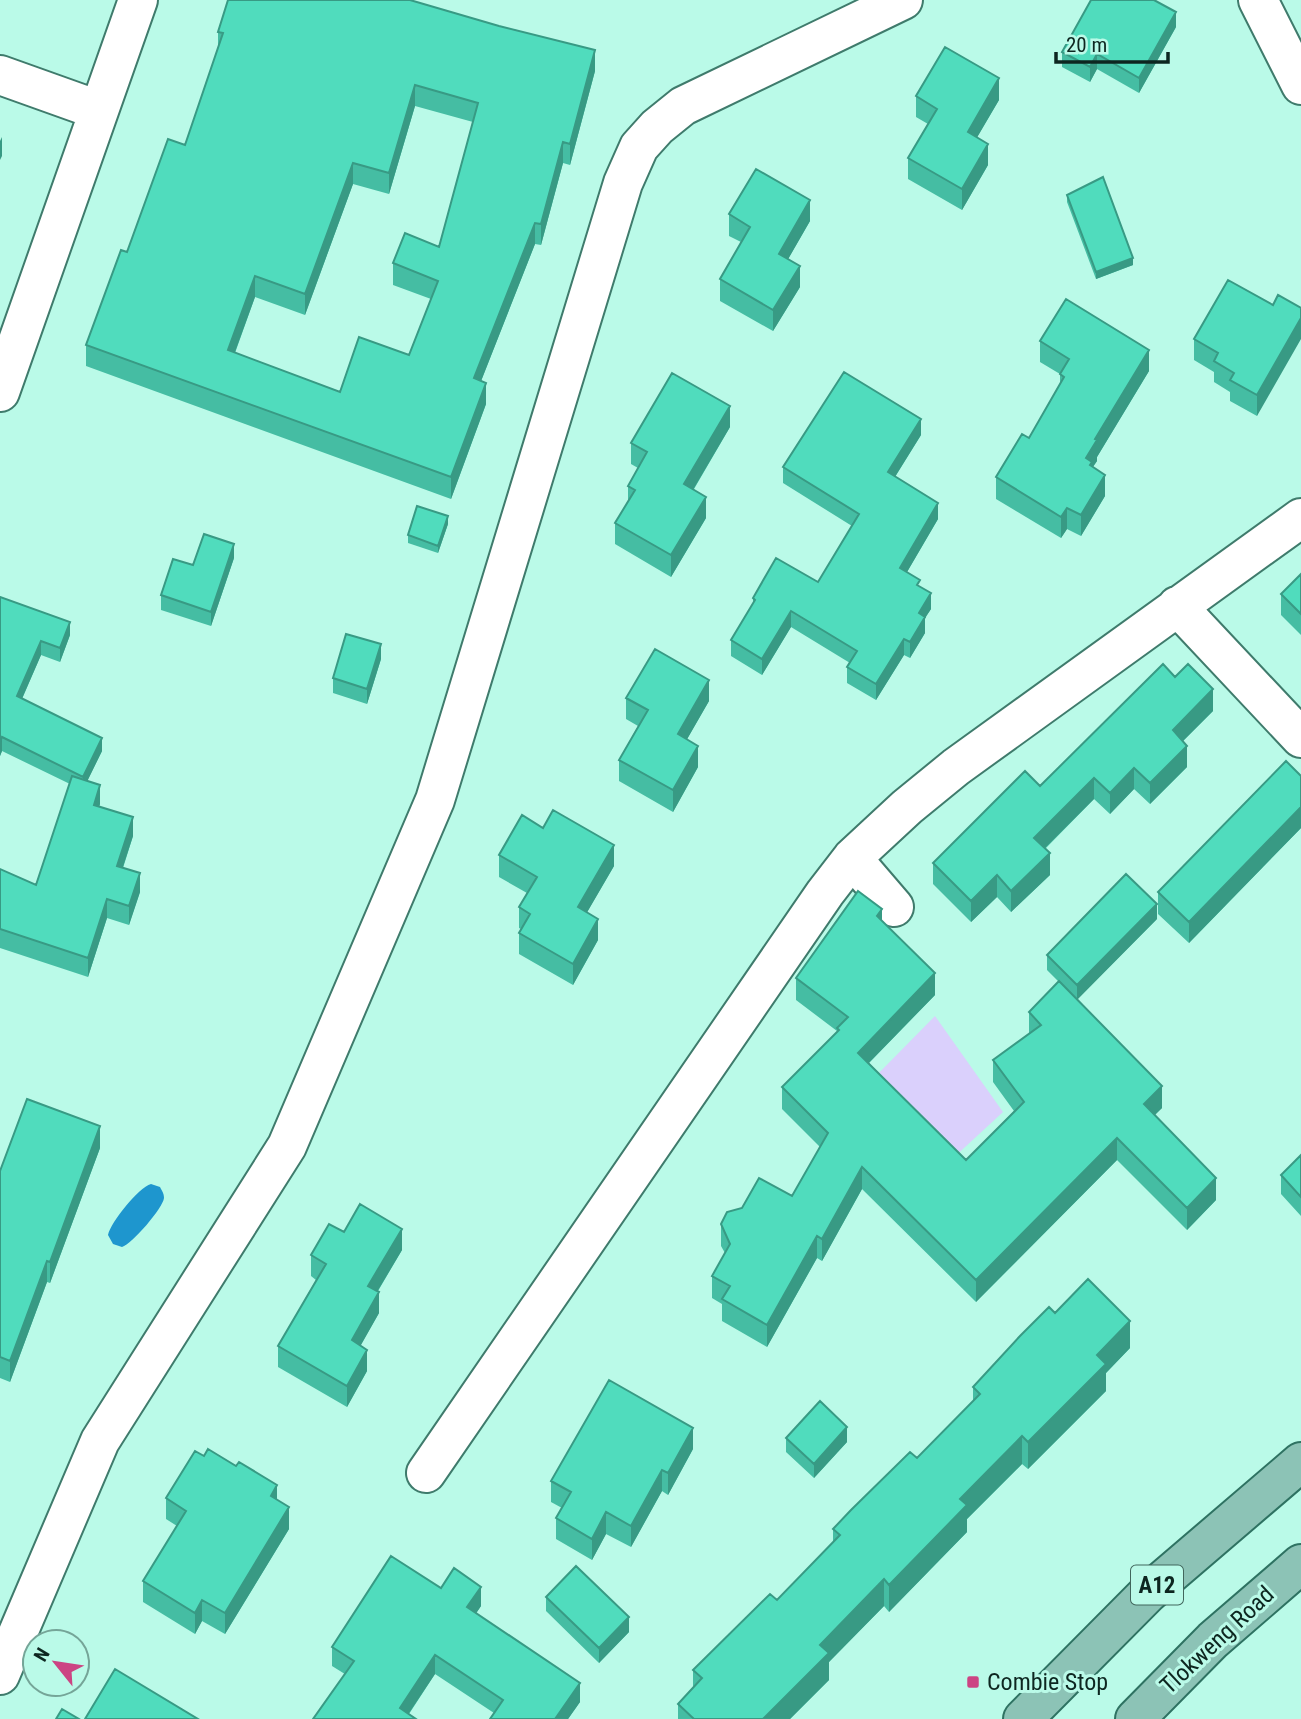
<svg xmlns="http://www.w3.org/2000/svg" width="1301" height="1719" font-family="'Roboto Condensed',sans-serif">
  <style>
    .green { fill: #dad0fc }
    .water { fill: #1e96ce }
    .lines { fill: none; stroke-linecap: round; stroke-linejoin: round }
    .minor-casing { stroke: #3f7b6c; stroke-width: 42 }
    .major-casing { stroke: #2e7262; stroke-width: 42 }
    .minor { stroke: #fff; stroke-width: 38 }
    .major { stroke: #8cc3b6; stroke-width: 38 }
    .wall { fill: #45bda3; fill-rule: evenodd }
    .shaded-wall { fill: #389a84 }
    .building { fill: #50dcbd; stroke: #389a84; stroke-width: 2; fill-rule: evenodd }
    .poi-dot { fill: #cc4483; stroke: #bafae8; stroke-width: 2.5 }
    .labels { text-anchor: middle; stroke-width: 6; stroke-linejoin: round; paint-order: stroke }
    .shield { fill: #bafae8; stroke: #41665c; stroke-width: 2 }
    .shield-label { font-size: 23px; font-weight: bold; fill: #0d2620 }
    .street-label { font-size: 24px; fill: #0d2620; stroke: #bafae8 }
    .poi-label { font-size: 24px; fill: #0d2620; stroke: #bafae8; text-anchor: start }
  </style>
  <rect width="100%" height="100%" fill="#bafae8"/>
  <path class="green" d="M935,1016L1003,1112L951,1160L870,1082Z"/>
  <path class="water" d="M151,1184L160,1187C162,1191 164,1193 164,1198C163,1208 132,1244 122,1247L113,1244L108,1235C111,1222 138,1188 151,1184Z"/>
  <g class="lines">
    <g class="minor-casing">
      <path id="minor" d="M1258,0L1301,85
        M0,75L98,110
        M0,392L138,0
        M1177,606L1301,738
        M852,858L894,907
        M426,1473L825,893L852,858L907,807L956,767L1301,518
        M0,1675L100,1441L287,1146L435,800L623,183L639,147L657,127L683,106L903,0"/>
    </g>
    <g class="major-casing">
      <path id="major" d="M1023,1719L1148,1593L1301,1462
        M1135,1719L1213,1640L1301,1564"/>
    </g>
    <use href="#minor" class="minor"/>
    <use href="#major" class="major"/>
  </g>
  <path class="wall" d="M1176,27L1139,93L1097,69L1090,82L1062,67V52Z
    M218,32L595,71L570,165L563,163L541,245L535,244L481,381L486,404L451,499L86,366V345L185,145L218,50ZM415,106L473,122L439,247L393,263V285L431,299L409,355L340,392L235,353L255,297L305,315L353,184L389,194Z
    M916,96L999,100L977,137L988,165L962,210L908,179V158L928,124L916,117Z
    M1067,195L1133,265L1096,279L1067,202Z
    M729,214L810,221L788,259L800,287L773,331L720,301V279L741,242L729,236Z
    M1273,305L1257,416L1230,401V392L1214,382V372L1194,360V339Z
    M1040,341L1149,371L1097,457V461L1093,467L1105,496L1081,536L1067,529L1061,538L996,499V477L1029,438L1060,384V374L1040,362Z
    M730,427L694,489L706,518L671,577L615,544V523L628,502V486L638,468L631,464V443Z
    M921,435L895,477L938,519L907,572L920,587L931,609L925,618V633L910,658L904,655L876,700L847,683V667L850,663L791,627L762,675L731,656V640L753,604V598L818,582L852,526L783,483V467Z
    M448,524L438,553L408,543V535Z
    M234,558L211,626L161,610V595Z
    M1301,574V635L1281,615V594Z
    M0,597L70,635L60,662L41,655L22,699L102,751L87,781L100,804L99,806L133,836L123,868L140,892L129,925L107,918L88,977L0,948V869L36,885L70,784L2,751L0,756Z
    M381,659L367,704L333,693V678Z
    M1175,677L1213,711L1183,741L1187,767L1150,804L1134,789L1110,814L1094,799L1045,849L1050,875L1011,912L997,897L971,922L933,884V863L1040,786Z
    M626,698L709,701L687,739L698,767L673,812L619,781V760L638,726L626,719Z
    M1301,776V828L1189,943L1158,914V892Z
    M499,855L614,866L587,912L598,940L573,985L519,954V933L521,929L519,928V907L527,893L499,877Z
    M1157,919L1077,999L1162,1108L1154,1115L1216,1200L1187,1230L1117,1160L976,1302L862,1189L822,1261L817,1258L767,1347L722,1321V1304L712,1298V1276L725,1253L721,1246V1224L792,1196L820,1147L782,1109V1087L837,1032V1031L796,1000V978L882,921L935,995L869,1063L966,1160L1014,1111L993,1082V1060L1029,1034V1012L1059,982L1047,970V955Z
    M100,1148L50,1283L47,1282L10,1382L0,1378V1171Z
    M1301,1155V1216L1281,1194V1175Z
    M344,1232L402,1250L378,1291L379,1313L360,1346L367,1371L347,1407L278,1367V1346L316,1280L311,1276V1255Z
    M1055,1313L1130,1348L1106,1373V1391L1028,1469L1022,1464L967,1519V1532L889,1612L884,1606L829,1662V1680L790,1719H678V1704L693,1687V1670L777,1600L833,1542V1529L917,1458L973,1401V1387Z
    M786,1438L847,1442L814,1478L786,1452Z
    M693,1449L668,1495L662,1491L631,1547L606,1534L592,1560L556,1539V1518L562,1508L551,1502V1481Z
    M166,1498L277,1500L289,1529L225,1634L202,1621L195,1634L143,1602V1581L177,1526L166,1519Z
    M441,1588L481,1606L476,1613L580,1702L568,1719H490L494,1713L435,1674L409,1714L332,1666V1647Z
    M546,1597L629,1632L599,1663L546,1611Z"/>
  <path class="shaded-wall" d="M1176,12V27L1139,93V78Z
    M595,50V71L570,165V144Z
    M1097,54V69L1090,82V67Z
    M999,78V100L968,153V132Z
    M415,85V106L389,194V173Z
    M2,137V156L0,160V141Z
    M563,142V163L541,245V224Z
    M988,144V165L962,210V189Z
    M353,163V184L305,315V294Z
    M810,200V221L779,275V254Z
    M535,223V244L474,399V378Z
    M1133,258V265L1096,279V272Z
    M800,266V287L773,331V310Z
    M255,276V297L228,371V350Z
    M1301,318V339L1257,416V395Z
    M1149,350V371L1097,457V461L1092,468L1086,458L1095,439Z
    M486,383V404L451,499V477Z
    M730,406V427L684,505V484Z
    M921,419V435L888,488V472Z
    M1105,475V496L1081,536V515Z
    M706,497V518L671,577V555Z
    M938,503V519L900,584V568Z
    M1067,508V529L1061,538V517Z
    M448,516V524L438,553V546Z
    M234,544V558L211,626V612Z
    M931,593V609L925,618V633L910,658V642L919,613Z
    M791,611V627L762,675V659Z
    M70,622V635L60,662V648Z
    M904,639V655L876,700V684Z
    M41,641V655L17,710V696Z
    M381,644V659L367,704V689Z
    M709,680V701L678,755V734Z
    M1213,689V711L1173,751V730Z
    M2,737V751L0,756V742Z
    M102,738V751L83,790V777Z
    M698,746V767L673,812V790Z
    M1187,746V767L1150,804V783Z
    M1134,768V789L1110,814V793Z
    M1094,778V799L1034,859V838Z
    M100,785V804L94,824V805Z
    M1301,807V828L1189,943V922Z
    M133,817V836L117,885V866Z
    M614,845V866L578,928V907Z
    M1050,853V875L1011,912V891Z
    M140,873V892L129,925V906Z
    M997,875V897L971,922V901Z
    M107,899V918L88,977V958Z
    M1157,904V919L1077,1000V985Z
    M882,909V931L877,916Z
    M598,919V940L573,985V964Z
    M935,973V995L858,1074V1053Z
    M1162,1086V1108L1144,1126V1104Z
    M100,1126V1148L50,1283V1262Z
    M1117,1138V1160L976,1302V1280Z
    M862,1167V1189L822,1261V1239Z
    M1216,1178V1200L1187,1230V1208Z
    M402,1229V1250L368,1307V1286Z
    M817,1236V1258L767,1347V1325Z
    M47,1261V1282L10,1382V1361Z
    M379,1292V1313L352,1361V1340Z
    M1130,1321V1348L1106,1373V1391L1028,1469V1442L1097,1355Z
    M367,1350V1371L347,1407V1386Z
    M847,1427V1442L814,1478V1464Z
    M693,1428V1449L668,1495V1473Z
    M1022,1436V1464L967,1519V1532L889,1612V1585L960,1499Z
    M662,1470V1491L631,1547V1526Z
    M277,1485V1506L271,1496Z
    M289,1507V1529L225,1634V1613Z
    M606,1512V1534L592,1560V1539Z
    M884,1579V1606L829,1662V1680L790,1719H763L820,1645Z
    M481,1587V1606L467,1627V1607Z
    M202,1600V1621L195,1634V1613Z
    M629,1617V1632L599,1663V1648Z
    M435,1655V1674L405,1719L400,1708Z
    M580,1683V1702L568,1719H555Z"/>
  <path class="building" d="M228,0H410L499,26L595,50L570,144L563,142L541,224L535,223L474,378L486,383L451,477L86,345L121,250L127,252L168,139L185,145L223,33L218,32ZM415,85L478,103L439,247L405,233L393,263L438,281L409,355L359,337L340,392L228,350L255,276L305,294L353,163L389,173Z
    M1091,0H1154L1176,12L1139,78L1097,54L1090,67L1062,52Z
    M945,47L999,78L968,132L988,144L962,189L908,158L937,109L916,96Z
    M756,169L810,200L779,254L800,266L773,310L720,279L750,227L729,214Z
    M1103,177L1133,258L1096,272L1067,195Z
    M1228,280L1273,305L1278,295L1301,308V318L1257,395L1230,380L1234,373L1214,361L1218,353L1194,339Z
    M1066,299L1149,350L1095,439L1097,440L1086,458L1092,462L1090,465L1105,475L1081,515L1067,508L1061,517L996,477L1022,434L1029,438L1064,377L1060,374L1069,359L1040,341Z
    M844,372L921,419L888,472L938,503L900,568L920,580L917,585L931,593L919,613L925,617L910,642L904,639L876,684L847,667L857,651L791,611L762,659L731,640L755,600L753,598L776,558L818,582L859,514L783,467Z
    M672,373L730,406L684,484L706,497L671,555L615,523L635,490L628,486L647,452L631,443Z
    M417,506L448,516L438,546L408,535Z
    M204,534L234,544L211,612L161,595L173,559L193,565Z
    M1301,574V614L1281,594Z
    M0,597L70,622L60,648L41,641L17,696L102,738L83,777L2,737L0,742Z
    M346,634L381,644L367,689L333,678Z
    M655,649L709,680L678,734L698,746L673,790L619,760L648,710L626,698Z
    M1163,664L1175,677L1188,664L1213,689L1173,730L1187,746L1150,783L1134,768L1110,793L1094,778L1034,838L1050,853L1011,891L997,875L971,901L933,863L1025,771L1040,786Z
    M1286,761L1301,776V807L1189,922L1158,892Z
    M72,776L100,785L94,805L133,817L117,866L140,873L129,906L107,899L88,958L0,929V869L36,885Z
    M553,810L614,845L578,907L598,919L573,964L519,933L530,914L519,907L537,877L499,855L522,815L543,828Z
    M1126,874L1157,904L1077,985L1047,955Z
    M858,891L882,909L877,916L935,973L858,1053L966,1160L1024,1102L993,1060L1041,1025L1029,1012L1059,981L1162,1086L1144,1104L1216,1178L1187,1208L1117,1138L976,1280L862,1167L822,1239L817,1236L767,1325L722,1299L730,1286L712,1276L730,1244L721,1224L727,1212L742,1208L759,1178L792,1196L828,1133L782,1087L839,1030L837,1028L848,1017L796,978Z
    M27,1099L100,1126L50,1262L47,1261L10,1361L0,1357V1171Z
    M1301,1155V1197L1281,1175Z
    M360,1204L402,1229L368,1286L379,1292L352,1340L367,1350L347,1386L278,1346L326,1264L311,1255L329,1224L344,1232Z
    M1088,1279L1130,1321L1097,1355L1106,1364L1028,1442L1022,1436L960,1499L967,1505L889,1585L884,1579L820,1645L829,1653L763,1719H694L678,1704L702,1678L693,1670L770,1594L777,1600L840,1535L833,1529L851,1510L910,1452L917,1458L980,1394L973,1387L1020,1336L1049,1307L1055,1313Z
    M609,1380L693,1428L668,1473L662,1470L631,1526L606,1512L592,1539L556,1518L571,1492L551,1481Z
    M820,1401L847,1427L814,1464L786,1438Z
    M208,1449L236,1466L239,1462L277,1485L271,1496L289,1507L225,1613L202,1600L195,1613L143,1581L186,1511L166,1498L195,1451L204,1456Z
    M391,1556L441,1588L454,1568L481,1587L467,1607L580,1683L555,1719H490L503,1700L435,1655L400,1708L416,1719H313L354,1661L332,1647Z
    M576,1566L629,1617L599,1648L546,1597Z
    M115,1669L198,1719H85Z
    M62,1709L79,1719H56Z"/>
  <rect class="poi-dot" x="966" y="1675" width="14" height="14" rx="3.5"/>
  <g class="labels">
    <rect class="shield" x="1131" y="1565.5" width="52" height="39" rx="5"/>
    <g class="shield-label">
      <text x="1157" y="1593">A12</text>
    </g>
    <g class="street-label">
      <text transform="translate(1217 1640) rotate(-43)" y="8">Tlokweng Road</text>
    </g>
    <g class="poi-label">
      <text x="987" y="1690">Combie Stop</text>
    </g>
  </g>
  <g transform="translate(56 1663) rotate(300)"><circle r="33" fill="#bafae8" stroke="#75a598" stroke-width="2"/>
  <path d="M0-5L12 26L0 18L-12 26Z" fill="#cc4483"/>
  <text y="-10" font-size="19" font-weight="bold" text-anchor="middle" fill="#0d2620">N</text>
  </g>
  <path d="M1056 52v10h112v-10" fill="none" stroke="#0d2620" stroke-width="3.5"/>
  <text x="1066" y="52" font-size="21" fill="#0d2620" stroke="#bafae8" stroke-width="5" paint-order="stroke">20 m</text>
</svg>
